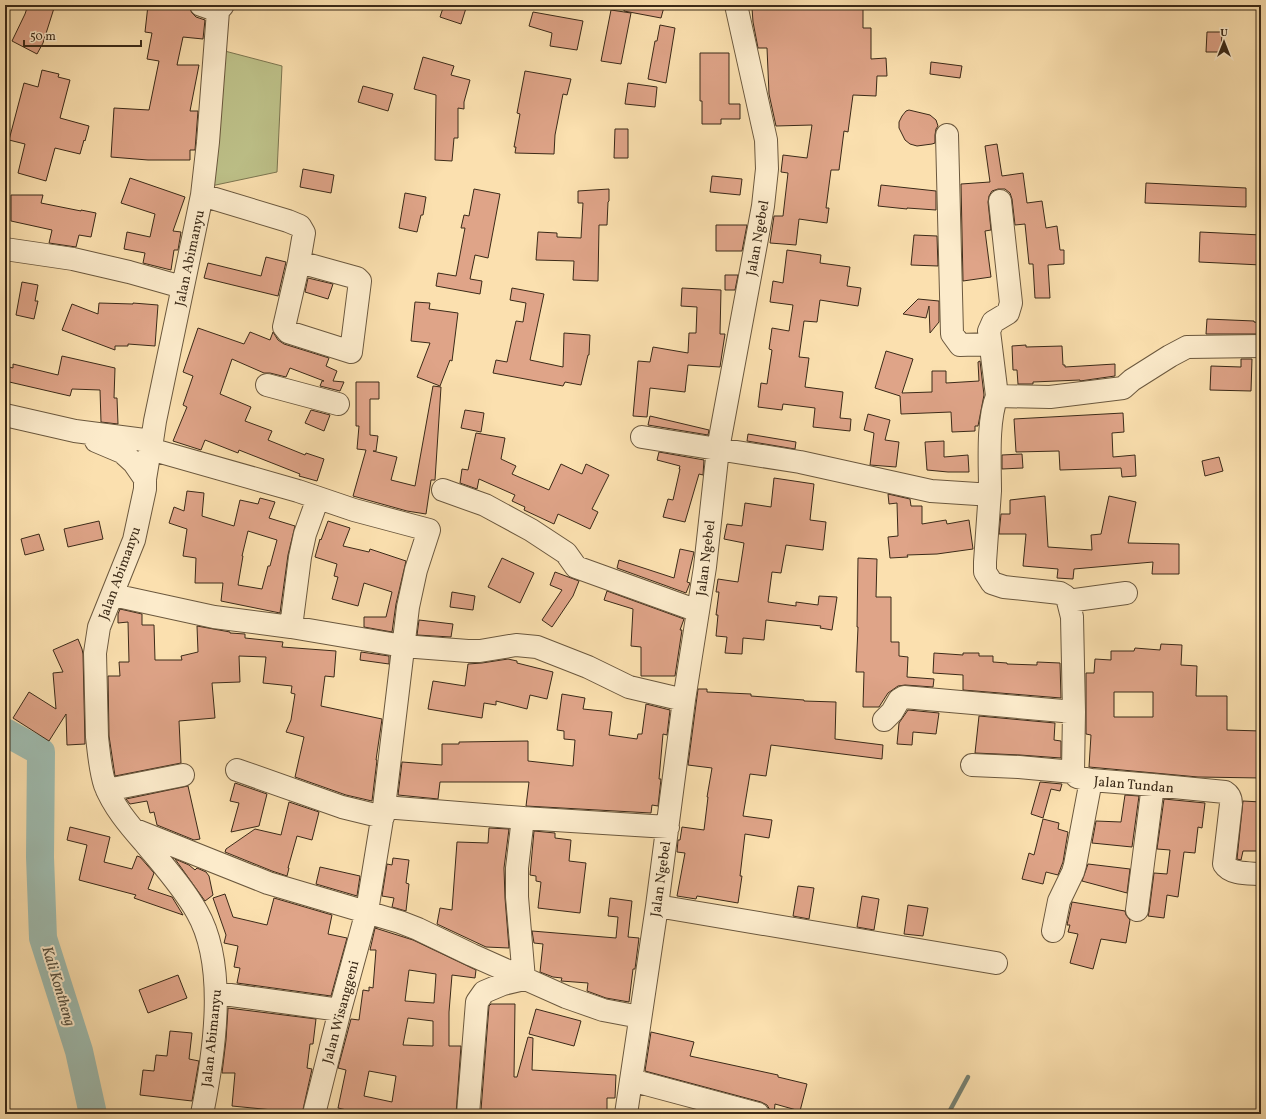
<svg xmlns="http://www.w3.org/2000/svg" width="1266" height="1119" font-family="Vollkorn,serif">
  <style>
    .green { fill: #bec28a; stroke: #7c7651 }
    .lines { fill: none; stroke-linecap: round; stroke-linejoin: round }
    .stream { stroke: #778273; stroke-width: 4.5 }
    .river { stroke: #9fbcb0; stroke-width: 28 }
    .building { fill: #dfa488; stroke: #3b2a18; fill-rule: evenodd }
    .minor-casing { stroke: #6b583e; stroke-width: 24 }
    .minor { stroke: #fcebcb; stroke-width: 22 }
    .labels { text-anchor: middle; stroke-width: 4; stroke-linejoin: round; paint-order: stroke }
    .street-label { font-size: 14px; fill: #3b2a18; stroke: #fcebcb }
    .water-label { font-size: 15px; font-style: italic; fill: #544e3e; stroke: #fcebcb }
  </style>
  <rect width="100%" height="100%" fill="#fbe0af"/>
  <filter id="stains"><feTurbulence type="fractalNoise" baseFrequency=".005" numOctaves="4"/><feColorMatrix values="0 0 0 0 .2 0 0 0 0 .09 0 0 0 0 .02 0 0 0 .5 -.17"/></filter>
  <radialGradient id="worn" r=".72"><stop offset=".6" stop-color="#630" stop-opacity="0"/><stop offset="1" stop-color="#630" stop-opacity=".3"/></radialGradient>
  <path class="green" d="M221,50L282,66L277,172L211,186Z"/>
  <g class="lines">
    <path class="stream" d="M948,1114L968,1077"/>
    <path class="river" d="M5,732L41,752L40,857L43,938L79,1051L93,1114"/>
  </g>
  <path class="building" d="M28,5H55L43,43L37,54L12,41L25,14Z
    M148,5L190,9L192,13L196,17L205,20L203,39L183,37L177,65H199L190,111H198L195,150H190V160H148L111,157L114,108L149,110L159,61L147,59L152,33L145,32Z
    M444,5H467L461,24L440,17Z
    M624,5H656L664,7L661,18L624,11Z
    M863,6V28H871V59L886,58L887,76H877L876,96L853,95L848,132L844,131L839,170H831L826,208H829L827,223L799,219L796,245L770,243L774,216H783L788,173L781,172L783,155L807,158L812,125L776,126L769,94L767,48H758L753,22L752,8Z
    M611,10L631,13L621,64L601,61Z
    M533,12L583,21L577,50L550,46L552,33L529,26Z
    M660,25L675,28L666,83L648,79L655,41H657Z
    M1207,32H1222L1221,52H1206Z
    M700,53H729V104H740V119H721V124H702V101H700Z
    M423,57L454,66L451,75L470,80L464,102V109L458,108V138H454L452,161L435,160L436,95L414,89Z
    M931,62L962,66L960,78L930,74Z
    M42,70L59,74L58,77L70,80L60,118L89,126L85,141L84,140L80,154L55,148L46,181L18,173L25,144L9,140L24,83L38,87Z
    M525,71L571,79L567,95L563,94L555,135L554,154L515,153L516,147H514L520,114L517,113Z
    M628,83L657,87L655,107L625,104Z
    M363,86L393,94L388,111L358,102Z
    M909,110L930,115L936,120L938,126L936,129L935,135V143L932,144L917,146L910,144L905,140L899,128V122L902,116L906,111Z
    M615,129H628V158H614Z
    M997,144L1002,176L1023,173L1027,203L1042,201L1046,228L1057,226L1060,250H1064V264L1048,265L1050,298H1035L1033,264H1029L1025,224L1015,225L1012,199L1010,193L1005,189H998L992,191L989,196L988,202L991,230L985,231L991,277L963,281L961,184L990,182L985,146Z
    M303,169L334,175L331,193L300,187Z
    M712,176L742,179L740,195L710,192Z
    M130,178L185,197L173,231L181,232L178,250H174L171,270L143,263L145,253L124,249L127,232L150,237L155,214L121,203Z
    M1146,183L1246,188V207L1145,203Z
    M881,185L936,191V210L907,208V209L878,206Z
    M474,189L500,194L488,258L475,255L470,279L482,281L480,294L436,286L438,273L456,276L465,228H461L464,215L469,216Z
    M609,189V201L608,202L607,225H599L598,281L573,280L574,261L536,260L538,232L557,233V237L581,238L583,203H578V191Z
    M405,193L426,197L423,215H421L417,232L399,228Z
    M11,195H43L41,203L81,211V210L96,213L91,237L79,235L76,247L49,243L52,230L11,221Z
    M716,225H747L742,251H716Z
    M1200,232L1261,235V265L1199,262Z
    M914,235L937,236L938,266L911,265Z
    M787,250L821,255L820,263L850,267L847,286L861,288L858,306L820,300L817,322L804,321L799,357L809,358L805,387L843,392L840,418L851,419L850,431L813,427L815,408L783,404L782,410L758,407L761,383L767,384L772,350L769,349L772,328L789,331L793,305L770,302L773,281L783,283Z
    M266,257L286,262L278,296L204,278L208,263L261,276Z
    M725,275H738L735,290H725Z
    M308,278L333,284L328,299L305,292Z
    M22,282L38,285L35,301H38L34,319L16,315Z
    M512,288L544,294L530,360L563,367L564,333L590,335L589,355H588L581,385L565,382L563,386L493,373L496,360L507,362L516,321L523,322L526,303L510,300Z
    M682,288L721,290L720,334H725L720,367L688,365L685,392L650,388L647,417L633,416L638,361L650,362L653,347L688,353L689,333H696L697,307L681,306Z
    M918,299L939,301V322L930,333L929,306L926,318L903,314Z
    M415,302L430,303L429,309L458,313L452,361L450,360L440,386L417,377L430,343L411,341Z
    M99,303L133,304V303L158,305L155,346L128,344V346H115V350L62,330L72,304L98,314Z
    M1207,319L1254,321V322L1261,323V334H1206Z
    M198,328L244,344L250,332L270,340L273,332L278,340L284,344L329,358L326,366L337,371L333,381L344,382L340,391L320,386L322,381H324L290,368L286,377L270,373H264L232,359L220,394L251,407L245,421L272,431L268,440L305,455L306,453L324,459L317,481L299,476L300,474L239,450L238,453L205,440L201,450L173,441L187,407L183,405L193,376L183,372Z
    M1026,345V347L1062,346L1063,365H1065V367L1115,364V376L1080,381V380L1033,382V384H1018L1017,370H1013L1012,346Z
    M886,351L913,359L902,393L932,392V371H946V383L979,381L978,362L980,361L984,395L978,426H975V431L952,432L951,412L901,414L900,396L875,388Z
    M62,356L115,368L114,398H117L118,424L101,422L100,390L72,389L70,396L5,381V366L13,368V364L58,375Z
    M1241,359H1252L1251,391L1210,390L1211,366L1241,367Z
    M356,382H379V399H370V435L378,436L376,451H373L397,457L391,480L415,486L433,386L441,387L435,480H431L426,514L407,511L353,496L366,450L357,449L359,426H356Z
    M311,410L330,415L324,431L305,423Z
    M465,410L484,413L481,432L461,428Z
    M1123,413L1124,432L1112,433L1113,457L1135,455L1136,476L1122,477L1121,468L1060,470L1059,451L1016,452L1014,419Z
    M868,414L890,420L885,440L899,442L896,467L870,465L874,433L864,430Z
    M650,416L709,430L708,435L648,425Z
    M476,433L505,438L501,459L516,466L512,474L549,490L561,464L582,474L586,464L609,475L592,509L598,512L590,529L558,514L554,524L524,510L525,507L512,501L515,495L479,479L477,489L460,483L462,469L468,470Z
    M748,434L796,442L795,449L747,441Z
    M944,441V457L968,455L969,472H948L927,470L925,442Z
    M659,452L704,460L703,475L699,474L685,522L663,517L668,499L673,500L680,469H679L680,466L657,460Z
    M1022,454L1023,468L1002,469V455Z
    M1219,457L1223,471L1205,476L1202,461Z
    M774,478L814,484L810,520L826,522L823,550L786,545L781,573L772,572L768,602L796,606V602L818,605L819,596L837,597L832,630L820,628L821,626L766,620L764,640L743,638L742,654L725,653L727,637L716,636L718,615H716L719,592H716L718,579L738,582L744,543L724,539L727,524L742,526L745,503L771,507Z
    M187,491L204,493L202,516L234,526L240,500L258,504L260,498L275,502L269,518L295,526L288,555L280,613L221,601L223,583H195L196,558L183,556L187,529L169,523L174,507L184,511ZM248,531L277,540L270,566H268L262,589L238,585L243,556H242Z
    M888,494L910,499L911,506H922V524L946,520L947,524L969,520L973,549L937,554L907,555L908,557L890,558L888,537L898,536L897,503L889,504Z
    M1045,496L1048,547L1092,550L1091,535L1101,534L1109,496L1136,502L1128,543L1179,544V574H1152L1153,562L1074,569L1073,579L1057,578L1058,569L1023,566L1026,534H999L1001,514H1010V500Z
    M99,521L103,539L68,547L64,529Z
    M328,521L350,528L343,546L369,552L370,549L406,561L396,604L392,632L364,627V617H386L392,592L364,583L358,606L332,599L338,577L334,576L337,564L315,557L320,539L321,540Z
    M39,534L44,550L25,555L21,539Z
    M680,549L694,552L687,582L690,583L686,593L617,568L619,560L674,578Z
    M502,558L534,573L520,603L488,587Z
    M858,558L877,559L876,597H891V642H899V656L908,657L907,677L934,679L933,687L905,685L898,686L888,693L879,707H863L864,672H856L858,627H857Z
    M555,572L579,581L573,596L552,627L542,620L562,590L550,585Z
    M607,591L684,619L680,630H682L675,676H641V647L631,646L633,609L604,600Z
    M452,592L475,596L473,610L450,607Z
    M120,609L142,614V625H154L155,660H182L181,656L198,652L197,626L230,632V633L245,634V638L283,642L282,647L336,651L334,677L325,676L321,706L382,719L376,760H377L372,801L346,795L295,777L304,737L286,732L291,720L295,694L291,693L292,686L263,683L266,657L239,656L240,682L212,683L215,718L179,721L181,763L115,776L109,736L108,676H120L119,662H129L128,622L118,623V614Z
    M419,620L453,624L451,637L417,635Z
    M78,639L82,649L83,654L85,744L67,745L66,714L49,741L13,718L29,692L56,709L53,673L63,672L53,650Z
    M1161,644L1182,645L1181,665L1197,666L1196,696H1227V730L1261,731V778L1198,777L1089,767L1091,735L1086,734V673H1094L1095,659L1111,660V651H1134L1135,648L1160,650ZM1114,692H1153V717H1114Z
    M361,652L389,656V664L360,660Z
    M934,653L963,655V653H979V656H993V662L1007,663V664L1037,665V662L1060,663L1061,698L963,690V675L933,673Z
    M508,659L517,661V663L553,672L547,699L530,695L527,709L496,701V705L484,703L482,718L428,709L433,681L465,686L468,664L482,663Z
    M698,689H707V692L751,694V696L804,700V701L836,702L835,739L883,745L882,759L771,745L766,776L750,774L743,816L772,820L769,838L745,834L740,876H742L738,903L697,896L696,899L677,896L685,853L677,852L678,840H680L682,827L704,830L708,797H707L712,768L688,765Z
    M562,694L585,698L583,709L612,712L609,735L637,739L638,734H642L646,704L670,710L667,735L663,734L659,779H661L658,806L652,805L651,813L526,806L529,782H440L438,799L398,795L402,762L442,765V744H459V742L528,741V761L573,766L575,740L564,739V731L557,730Z
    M908,710L939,713L936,734L913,732L912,745L897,744L899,723Z
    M979,716L1055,723L1054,740L1061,741V758L1020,755L975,753Z
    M1040,782L1062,784L1060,791L1051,789L1043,818L1031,814Z
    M235,783L267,794L259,826L231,832L239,803L230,801Z
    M188,786L200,839L194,840L157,825L154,812L150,813L147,801L130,804L126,799Z
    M1125,795L1139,796L1132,847L1092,843L1096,821L1121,822Z
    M1164,799L1205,803L1202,828L1198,827L1195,853L1184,852L1178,897L1167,895L1164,918L1148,916L1149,912L1154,873L1167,874L1170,850L1157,849Z
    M1243,801L1261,802V851H1243L1241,860L1237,859Z
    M289,802L319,812L312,840L297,836L288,868H289L287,876L272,871L225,852L226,849L255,829L281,835Z
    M1043,819L1059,823L1058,829L1068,832L1063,862L1058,875L1046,872L1043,884L1022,879L1029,853L1034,855Z
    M70,827L110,837L104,862L132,869L137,856L140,857L154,873L148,889L172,897L183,915L134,898L136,895L79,880L87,845L67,840Z
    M489,828L509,829L504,868L505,898L509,948L486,947L437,924L440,908L452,910L457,842L488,843Z
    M534,831L555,833V838L571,840L569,861L586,863L580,913L538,908L541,882L536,881V876L530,875Z
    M393,858L409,860L406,883L409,884L406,911L392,907L394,898L382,896L387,864L392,865Z
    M175,859L189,865L195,870L197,868L206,872L209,876L213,895L205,901Z
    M1088,864L1130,869L1127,893L1082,881Z
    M320,867L360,876L357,896L316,884Z
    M798,886L814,888L809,919L793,916Z
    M225,894L233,917L267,925L274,898L332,915L328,934L347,938L331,996L237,983L240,968L234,967L238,946L224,943L226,935L213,898Z
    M862,896L879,899L874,930L857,927Z
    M610,898L632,901L628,937L639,938L635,969H633L629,1002L606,998L587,991L588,983L561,981L562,978L553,977L540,972L543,944L534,943L532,931L616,938L618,917L608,916Z
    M1072,902L1125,911L1126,915L1130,920L1126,943L1101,939L1093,969L1070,963L1078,934L1068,932L1070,925H1067Z
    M908,905L928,908L923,936L904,934Z
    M375,928L413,940L476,970L475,978L452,975L449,1012V1046H461L456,1114H364L338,1108L346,1070L338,1068L351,1019L359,1020L363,990L369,991V987L373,988L376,950H370ZM409,970L436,974L434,1003L405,1001ZM408,1018L433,1021V1046L403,1045ZM369,1071L396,1076L392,1102L364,1096Z
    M178,975L187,998L148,1013L139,990Z
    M491,1004H515L514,1077H517L528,1037L533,1038L532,1070L616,1075L615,1098H607V1114H527L481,1110L489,1006Z
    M228,1008L316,1019L313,1044H310L307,1068L312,1069L302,1114H272L273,1110L232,1106L235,1073H222L226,1040Z
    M536,1009L581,1021L574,1046L529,1034Z
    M170,1031L192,1033L189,1059L199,1061L192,1101L140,1095L143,1070L154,1071L156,1055L167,1056Z
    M651,1032L694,1042L690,1056L778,1075V1077L807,1084L800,1111L775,1104L774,1114H770V1110L767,1105L761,1102L645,1071Z"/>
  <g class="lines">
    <g class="minor-casing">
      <path id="minor" d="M201,5L218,11
        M947,135L952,334L960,345L990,344
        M202,195L288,221L300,226L304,233L299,262L284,327L288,332L351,352L360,281L357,278L299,262
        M5,249L73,259L129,272L182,287
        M267,385L338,404
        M997,396L989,331L993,322L1008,313L1011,303L1000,201
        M5,415L75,431L152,441
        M642,437L800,462L931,491L977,494L990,491L985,562V572L992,583L1004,587L1060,593L1065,596L1068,601L1072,617L1074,712L1073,772L1077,777L1091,780L1153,785L1225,792C1230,795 1231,798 1231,804L1224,864C1231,875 1250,873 1261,874
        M96,441L122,452L134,463L145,479
        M150,449L298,491L354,510L429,530L416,570L408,607L384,807L367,911L340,1010L314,1114
        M443,490L485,505L531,530L566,553L576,567L698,611
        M990,491C990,463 987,421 997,396L1050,397L1123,388L1132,380L1170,356L1187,347L1261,346
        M113,595L214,617L291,627L403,646L468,651H480L516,645L537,647L588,667L629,687L684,700
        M1068,601L1126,593
        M291,627L300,557L305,534L318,498
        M884,720L892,712L899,700L904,697L1074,712
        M972,765L1019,767L1073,772
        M237,770L342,807L383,817
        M107,790L183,775
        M384,807L523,818L668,827
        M135,830L268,883L400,922L418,929L472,955L566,997L603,1010L640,1017
        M657,906L996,963
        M1137,910L1153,785
        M1053,931L1059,901L1073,872L1075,865L1091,780
        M216,993L340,1010
        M631,1080L758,1114
        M202,1114C214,1055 228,966 197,912C183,887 162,864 144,842C129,825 113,806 105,785C100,770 99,753 97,737L95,653L99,627L134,540L145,489V479L150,449L152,441L155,421L202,195L208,142L218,11L223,5
        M468,1114L477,1002L484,992L503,984L524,979L517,897V868L523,818
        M626,1114L657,906L684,700L705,567L718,449L763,206L767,169L766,140L736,5"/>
    </g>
    <use href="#minor" class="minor"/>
  </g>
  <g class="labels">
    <g class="street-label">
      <text transform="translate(757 238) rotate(-80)" y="5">Jalan Ngebel</text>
      <text transform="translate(189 258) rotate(-78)" y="5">Jalan Abimanyu</text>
      <text transform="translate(705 558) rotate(-83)" y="5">Jalan Ngebel</text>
      <text transform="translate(119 573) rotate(-70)" y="5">Jalan Abimanyu</text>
      <text transform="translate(1134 784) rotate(5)" y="5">Jalan Tundan</text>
      <text transform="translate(660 879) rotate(-82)" y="5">Jalan Ngebel</text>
      <text transform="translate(340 1012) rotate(-75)" y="5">Jalan Wisanggeni</text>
      <text transform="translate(211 1038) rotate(-84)" y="5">Jalan Abimanyu</text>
    </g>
    <g class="water-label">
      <text transform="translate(59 986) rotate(73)" y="5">Kali Kontheng</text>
    </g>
  </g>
  <rect width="1266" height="1119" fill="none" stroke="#fbe0af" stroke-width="20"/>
  <rect x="6" y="6" width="1254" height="1107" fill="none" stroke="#3b2a18" stroke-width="2"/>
  <rect x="10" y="10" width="1246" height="1099" fill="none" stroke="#3b2a18"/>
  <g transform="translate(1224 42)" stroke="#fcebcb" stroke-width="3" paint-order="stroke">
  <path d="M0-3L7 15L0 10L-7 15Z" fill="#3b2a18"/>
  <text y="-6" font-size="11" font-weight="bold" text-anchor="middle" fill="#3b2a18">U</text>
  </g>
  <path d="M24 40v6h117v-6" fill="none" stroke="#3b2a18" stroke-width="2"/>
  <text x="30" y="40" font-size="12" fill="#3b2a18" stroke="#fcebcb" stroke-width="3" paint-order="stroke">50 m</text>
  <rect width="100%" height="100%" filter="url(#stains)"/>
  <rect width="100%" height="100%" fill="url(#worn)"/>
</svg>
